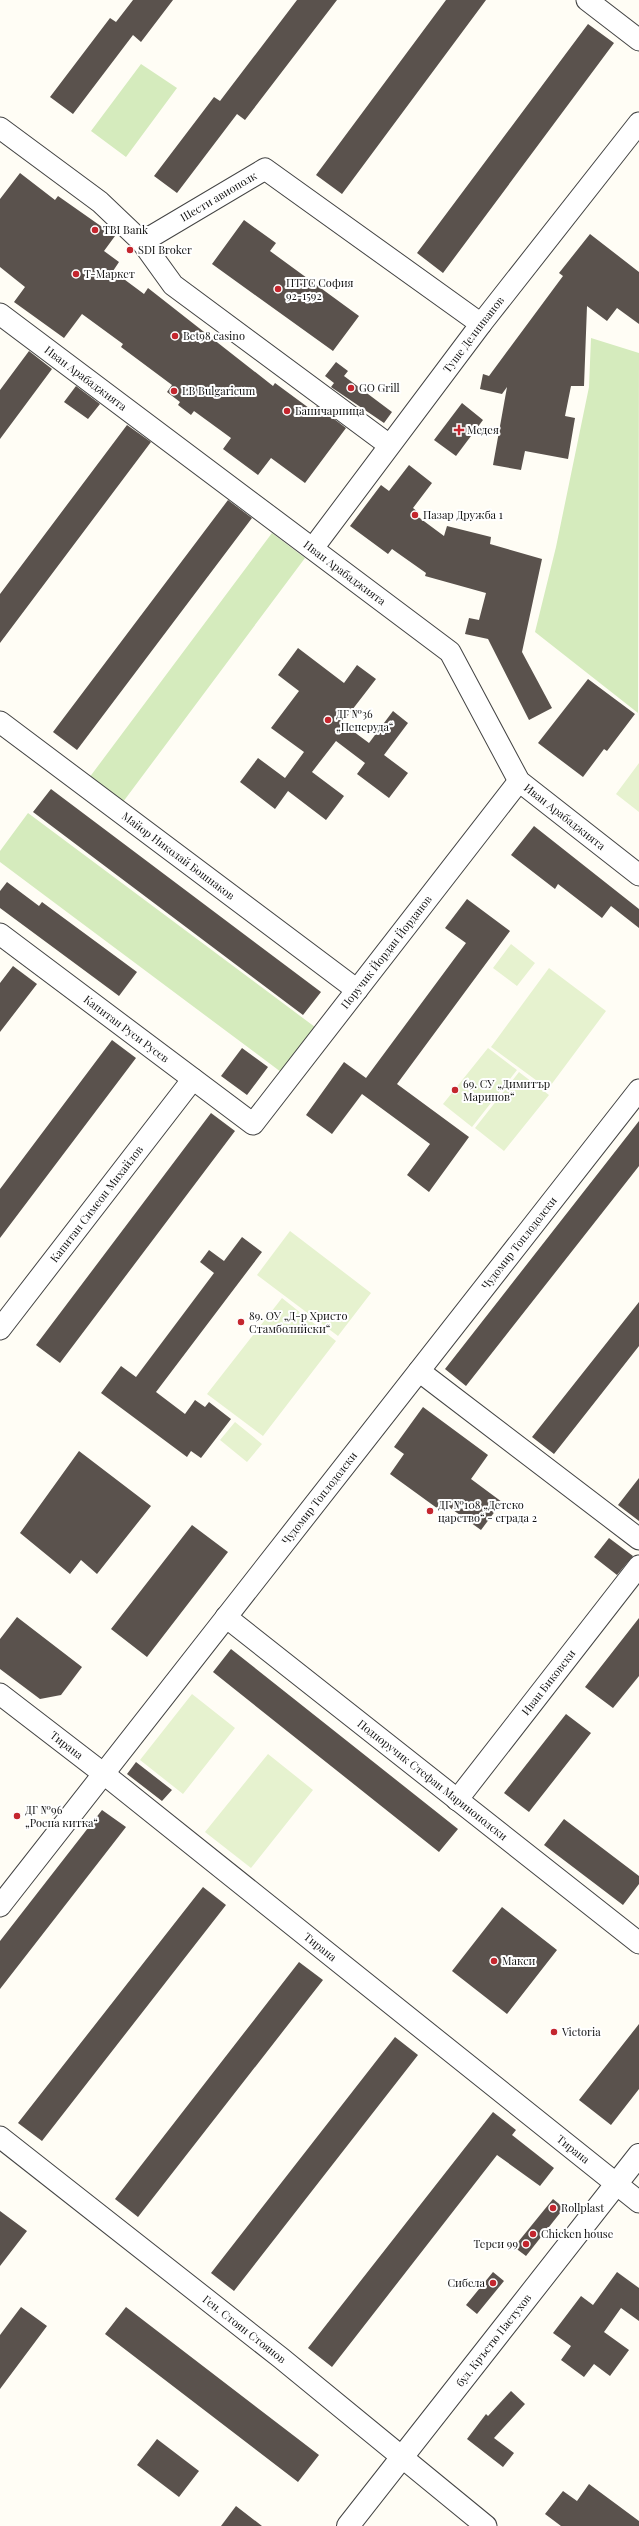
<svg xmlns="http://www.w3.org/2000/svg" width="639" height="2526" font-family="'Playfair Display',serif">
  <style>
    .green { fill: #d5ebbd }
    .pitch { fill: #e6f2cf }
    .building { fill: #5a524d }
    .lines { fill: none; stroke-linecap: round; stroke-linejoin: round }
    .minor-casing { stroke: #444; stroke-width: 23 }
    .tertiary-casing { stroke: #444; stroke-width: 24 }
    .minor { stroke: #fff; stroke-width: 21 }
    .tertiary { stroke: #fff; stroke-width: 22 }
    .poi-dot { fill: #c4262e; stroke: #fff; stroke-width: 1.5 }
    .labels { text-anchor: middle; stroke-width: 4; stroke-linejoin: round; paint-order: stroke }
    .street-label { font-size: 11px; fill: #111; stroke: #fff }
    .poi-label { font-size: 11px; fill: #111; stroke: #fff; text-anchor: start }
  </style>
  <rect width="100%" height="100%" fill="#fffdf5"/>
  <path class="green" d="M141,64L177,88L126,157L91,131Z
    M591,338L639,353L638,713L535,632L556,547L589,387Z
    M272,533L305,558L123,802L89,778Z
    M28,813L323,1033L289,1078L0,862V851Z"/>
  <path class="pitch" d="M639,763V812L616,794Z
    M511,944L535,963L517,986L493,968Z
    M549,968L606,1011L548,1089L491,1047Z
    M488,1048L517,1070L472,1127L443,1104Z
    M519,1072L549,1095L504,1151L475,1128Z
    M290,1231L371,1293L338,1336L257,1275Z
    M282,1298L336,1341L263,1436L207,1394Z
    M235,1422L262,1444L247,1462L220,1440Z
    M192,1694L235,1728L183,1794L140,1760Z
    M268,1754L313,1790L251,1868L205,1832Z"/>
  <path class="building" d="M133,0H173L141,42L133,35L73,114L50,97L110,18L116,22Z
    M297,0H337L245,120L237,114L177,193L154,176L214,97L220,101Z
    M446,0H486L342,194L316,175Z
    M588,24L614,43L443,273L417,253Z
    M20,173L55,200L58,196L115,236L104,251L119,262L113,271L144,294L148,288L273,386L275,383L313,411L317,406L346,428L305,483L271,458L258,475L223,449L231,438L194,411L191,415L178,405L180,402L167,392L172,385L121,347L123,344L82,314L64,338L14,302L25,287L0,267V199Z
    M244,220L276,243L270,251L359,316L333,351L212,264Z
    M590,234L639,272V324L617,308L607,321L587,306L584,386H571L565,416L575,418L568,459L525,451L521,470L493,465L507,387L502,394L480,389L483,374L489,376L563,276L559,273Z
    M29,351L52,369L0,439V390Z
    M336,362L348,371L344,376L392,412L384,423L331,387L334,383L325,376Z
    M76,386L100,404L88,419L64,402Z
    M462,403L483,420L456,456L434,440Z
    M127,425L151,442L0,643V594Z
    M409,465L432,483L413,508L419,513L417,516L444,536L447,526L491,537L490,544L542,559L522,652L552,708L529,720L488,639L465,634L469,618L479,620L486,593L425,576L426,573L392,549L388,554L350,526L381,485L389,491Z
    M228,500L252,518L77,750L53,732Z
    M298,648L344,683L357,665L376,679L342,723L369,743L393,711L408,723L384,755L408,773L389,798L357,774L365,763L336,741L312,772L344,796L326,820L288,791L275,809L240,782L258,758L285,778L304,752L271,728L299,691L278,675Z
    M588,679L635,714L607,751L604,749L583,777L538,743Z
    M51,789L321,992L303,1015L33,812Z
    M534,826L639,909V928L611,906L602,918L558,884L555,889L511,855Z
    M7,882L39,906L42,902L137,972L119,996L0,908V891Z
    M467,899L510,931L397,1084L469,1137L429,1192L407,1175L430,1144L362,1094L332,1134L306,1115L344,1062L366,1078L466,943L445,928Z
    M13,966L37,984L0,1032V983Z
    M112,1040L136,1058L0,1238V1189Z
    M242,1048L268,1067L247,1095L221,1076Z
    M211,1113L235,1131L60,1363L36,1345Z
    M639,1121V1166L466,1386L445,1369Z
    M242,1237L262,1252L156,1392L185,1414L195,1400L205,1407L209,1402L231,1419L201,1458L191,1451L187,1457L101,1393L121,1366L136,1377L214,1273L200,1262L209,1250L224,1261Z
    M639,1302V1346L554,1454L532,1437Z
    M423,1407L488,1455L471,1479L502,1502L481,1530L446,1505L441,1511L390,1474L404,1454L394,1447Z
    M79,1451L151,1506L97,1574L81,1560L70,1574L20,1533Z
    M639,1478V1521L618,1505Z
    M192,1525L228,1552L147,1657L111,1629Z
    M609,1538L633,1556L617,1575L594,1557Z
    M17,1617L82,1667L61,1695L40,1699L0,1669V1639Z
    M639,1618V1676L613,1708L585,1687Z
    M231,1649L458,1829L439,1852L213,1672Z
    M566,1714L591,1733L529,1812L504,1793Z
    M136,1762L172,1790L162,1801L127,1774Z
    M102,1810L126,1827L0,1989V1941Z
    M564,1819L639,1876V1884L623,1905L544,1845Z
    M203,1887L226,1905L42,2141L18,2123Z
    M502,1907L557,1950L507,2014L452,1971Z
    M299,1962L323,1980L138,2217L115,2199Z
    M639,2024V2089L611,2125L579,2100Z
    M395,2037L418,2055L234,2291L211,2273Z
    M493,2112L516,2130L512,2135L554,2168L540,2186L497,2155L332,2367L308,2348Z
    M553,2199L564,2208L526,2256L514,2247Z
    M0,2211L27,2231L0,2266Z
    M493,2272L504,2281L477,2314L466,2305Z
    M617,2272L639,2288V2321L621,2308L604,2332L629,2350L610,2376L594,2364L584,2377L561,2360L571,2346L553,2333L581,2296L593,2305Z
    M21,2307L47,2326L0,2389V2335Z
    M126,2307L319,2455L298,2482L105,2334Z
    M511,2391L525,2404L494,2438L514,2453L503,2467L467,2439L486,2414L488,2416Z
    M157,2439L199,2471L179,2497L137,2465Z
    M589,2484L639,2521V2526H561L545,2514L563,2491L577,2501Z
    M236,2506L262,2526H221Z"/>
  <g class="lines">
    <g class="minor-casing">
      <g id="minor">
        <path d="M587,0L639,40"/>
        <path d="M0,128L100,202L142,242L173,285L389,445"/>
        <path id="s1" d="M142,242L265,169L481,324"/>
        <path id="s2" d="M0,314L450,652L519,781L639,875"/>
        <path id="s3" d="M313,548L481,324L639,123"/>
        <path id="s4" d="M0,722L357,990"/>
        <path id="s5" d="M0,934L253,1124L519,781"/>
        <path id="s6" d="M0,1329L193,1079"/>
        <path d="M419,1371L639,1539"/>
        <path id="s7" d="M226,1617L639,1943"/>
        <path id="s8" d="M0,1694L104,1774L639,2202"/>
        <path id="s9" d="M457,1800L639,1566"/>
        <path id="s10" d="M0,1906L639,1090"/>
        <path id="s11" d="M0,2137L281,2358L486,2526"/>
      </g>
    </g>
    <g class="tertiary-casing">
      <g id="tertiary">
        <path id="s12" d="M348,2526L639,2155"/>
      </g>
    </g>
    <use href="#minor" class="minor"/>
    <use href="#tertiary" class="tertiary"/>
  </g>
  <g class="poi-dot">
    <circle cx="95" cy="230" r="4"/>
    <circle cx="130" cy="250" r="4"/>
    <circle cx="76" cy="274" r="4"/>
    <circle cx="278" cy="289" r="4"/>
    <circle cx="175" cy="336" r="4"/>
    <circle cx="351" cy="388" r="4"/>
    <circle cx="174" cy="391" r="4"/>
    <circle cx="287" cy="411" r="4"/>
    <path d="M457 424h4v4h4v4h-4v4h-4v-4h-4v-4h4z"/>
    <circle cx="415" cy="515" r="4"/>
    <circle cx="328" cy="720" r="4"/>
    <circle cx="455" cy="1090" r="4"/>
    <circle cx="241" cy="1322" r="4"/>
    <circle cx="430" cy="1511" r="4"/>
    <circle cx="17" cy="1816" r="4"/>
    <circle cx="494" cy="1961" r="4"/>
    <circle cx="554" cy="2032" r="4"/>
    <circle cx="553" cy="2208" r="4"/>
    <circle cx="533" cy="2234" r="4"/>
    <circle cx="526" cy="2244" r="4"/>
    <circle cx="493" cy="2283" r="4"/>
  </g>
  <g class="labels">
    <g class="street-label">
      <text dy="4" stroke="none"><textPath href="#s1" startOffset="89">Шести авиополк</textPath></text>
      <text dy="4" stroke="none"><textPath href="#s3" startOffset="267">Туше Делииванов</textPath></text>
      <text dy="4" stroke="none"><textPath href="#s2" startOffset="107">Иван Арабаджията</textPath></text>
      <text dy="4" stroke="none"><textPath href="#s2" startOffset="431">Иван Арабаджията</textPath></text>
      <text dy="4" stroke="none"><textPath href="#s2" startOffset="767">Иван Арабаджията</textPath></text>
      <text dy="4" stroke="none"><textPath href="#s4" startOffset="223">Майор Николай Бошнаков</textPath></text>
      <text dy="4" stroke="none"><textPath href="#s5" startOffset="534">Поручик Йордан Йорданов</textPath></text>
      <text dy="4" stroke="none"><textPath href="#s5" startOffset="158">Капитан Руси Русев</textPath></text>
      <text dy="4" stroke="none"><textPath href="#s6" startOffset="158">Капитан Симеон Михайлов</textPath></text>
      <text dy="4" stroke="none"><textPath href="#s10" startOffset="842">Чудомир Топлодолски</textPath></text>
      <text dy="4" stroke="none"><textPath href="#s10" startOffset="518">Чудомир Топлодолски</textPath></text>
      <text dy="4" stroke="none"><textPath href="#s9" startOffset="149">Иван Биковски</textPath></text>
      <text dy="4" stroke="none"><textPath href="#s8" startOffset="84">Тирана</textPath></text>
      <text dy="4" stroke="none"><textPath href="#s7" startOffset="263">Подпоручик Стефан Маринополски</textPath></text>
      <text dy="4" stroke="none"><textPath href="#s8" startOffset="408">Тирана</textPath></text>
      <text dy="4" stroke="none"><textPath href="#s8" startOffset="732">Тирана</textPath></text>
      <text dy="4" stroke="none"><textPath href="#s11" startOffset="311">Ген. Стоян Стоянов</textPath></text>
      <text dy="4" stroke="none"><textPath href="#s12" startOffset="236">бул. Кръстю Пастухов</textPath></text>
    </g>
    <g class="poi-label">
      <text x="103" y="234">TBI Bank</text>
      <text x="138" y="254">SDI Broker</text>
      <text x="84" y="278">Т-Маркет</text>
      <text x="286" y="287">ПТТС София<tspan x="286" dy="13">92-1592</tspan></text>
      <text x="183" y="340">Bet98 casino</text>
      <text x="359" y="392">GO Grill</text>
      <text x="182" y="395">LB Bulgaricum</text>
      <text x="295" y="415">Баничарница</text>
      <text x="467" y="434">Медея</text>
      <text x="423" y="519">Пазар Дружба 1</text>
      <text x="336" y="718">ДГ №36<tspan x="336" dy="13">„Пеперуда“</tspan></text>
      <text x="463" y="1088">69. СУ „Димитър<tspan x="463" dy="13">Маринов“</tspan></text>
      <text x="249" y="1320">89. ОУ „Д-р Христо<tspan x="249" dy="13">Стамболийски“</tspan></text>
      <text x="438" y="1509">ДГ №108 „Детско<tspan x="438" dy="13">царство“ - сграда 2</tspan></text>
      <text x="25" y="1814">ДГ №96<tspan x="25" dy="13">„Росна китка“</tspan></text>
      <text x="502" y="1965">Макси</text>
      <text x="562" y="2036">Victoria</text>
      <text x="561" y="2212">Rollplast</text>
      <text x="541" y="2238">Chicken house</text>
      <text x="518" y="2248" text-anchor="end">Терси 99</text>
      <text x="485" y="2287" text-anchor="end">Сибела</text>
    </g>
  </g>
</svg>
